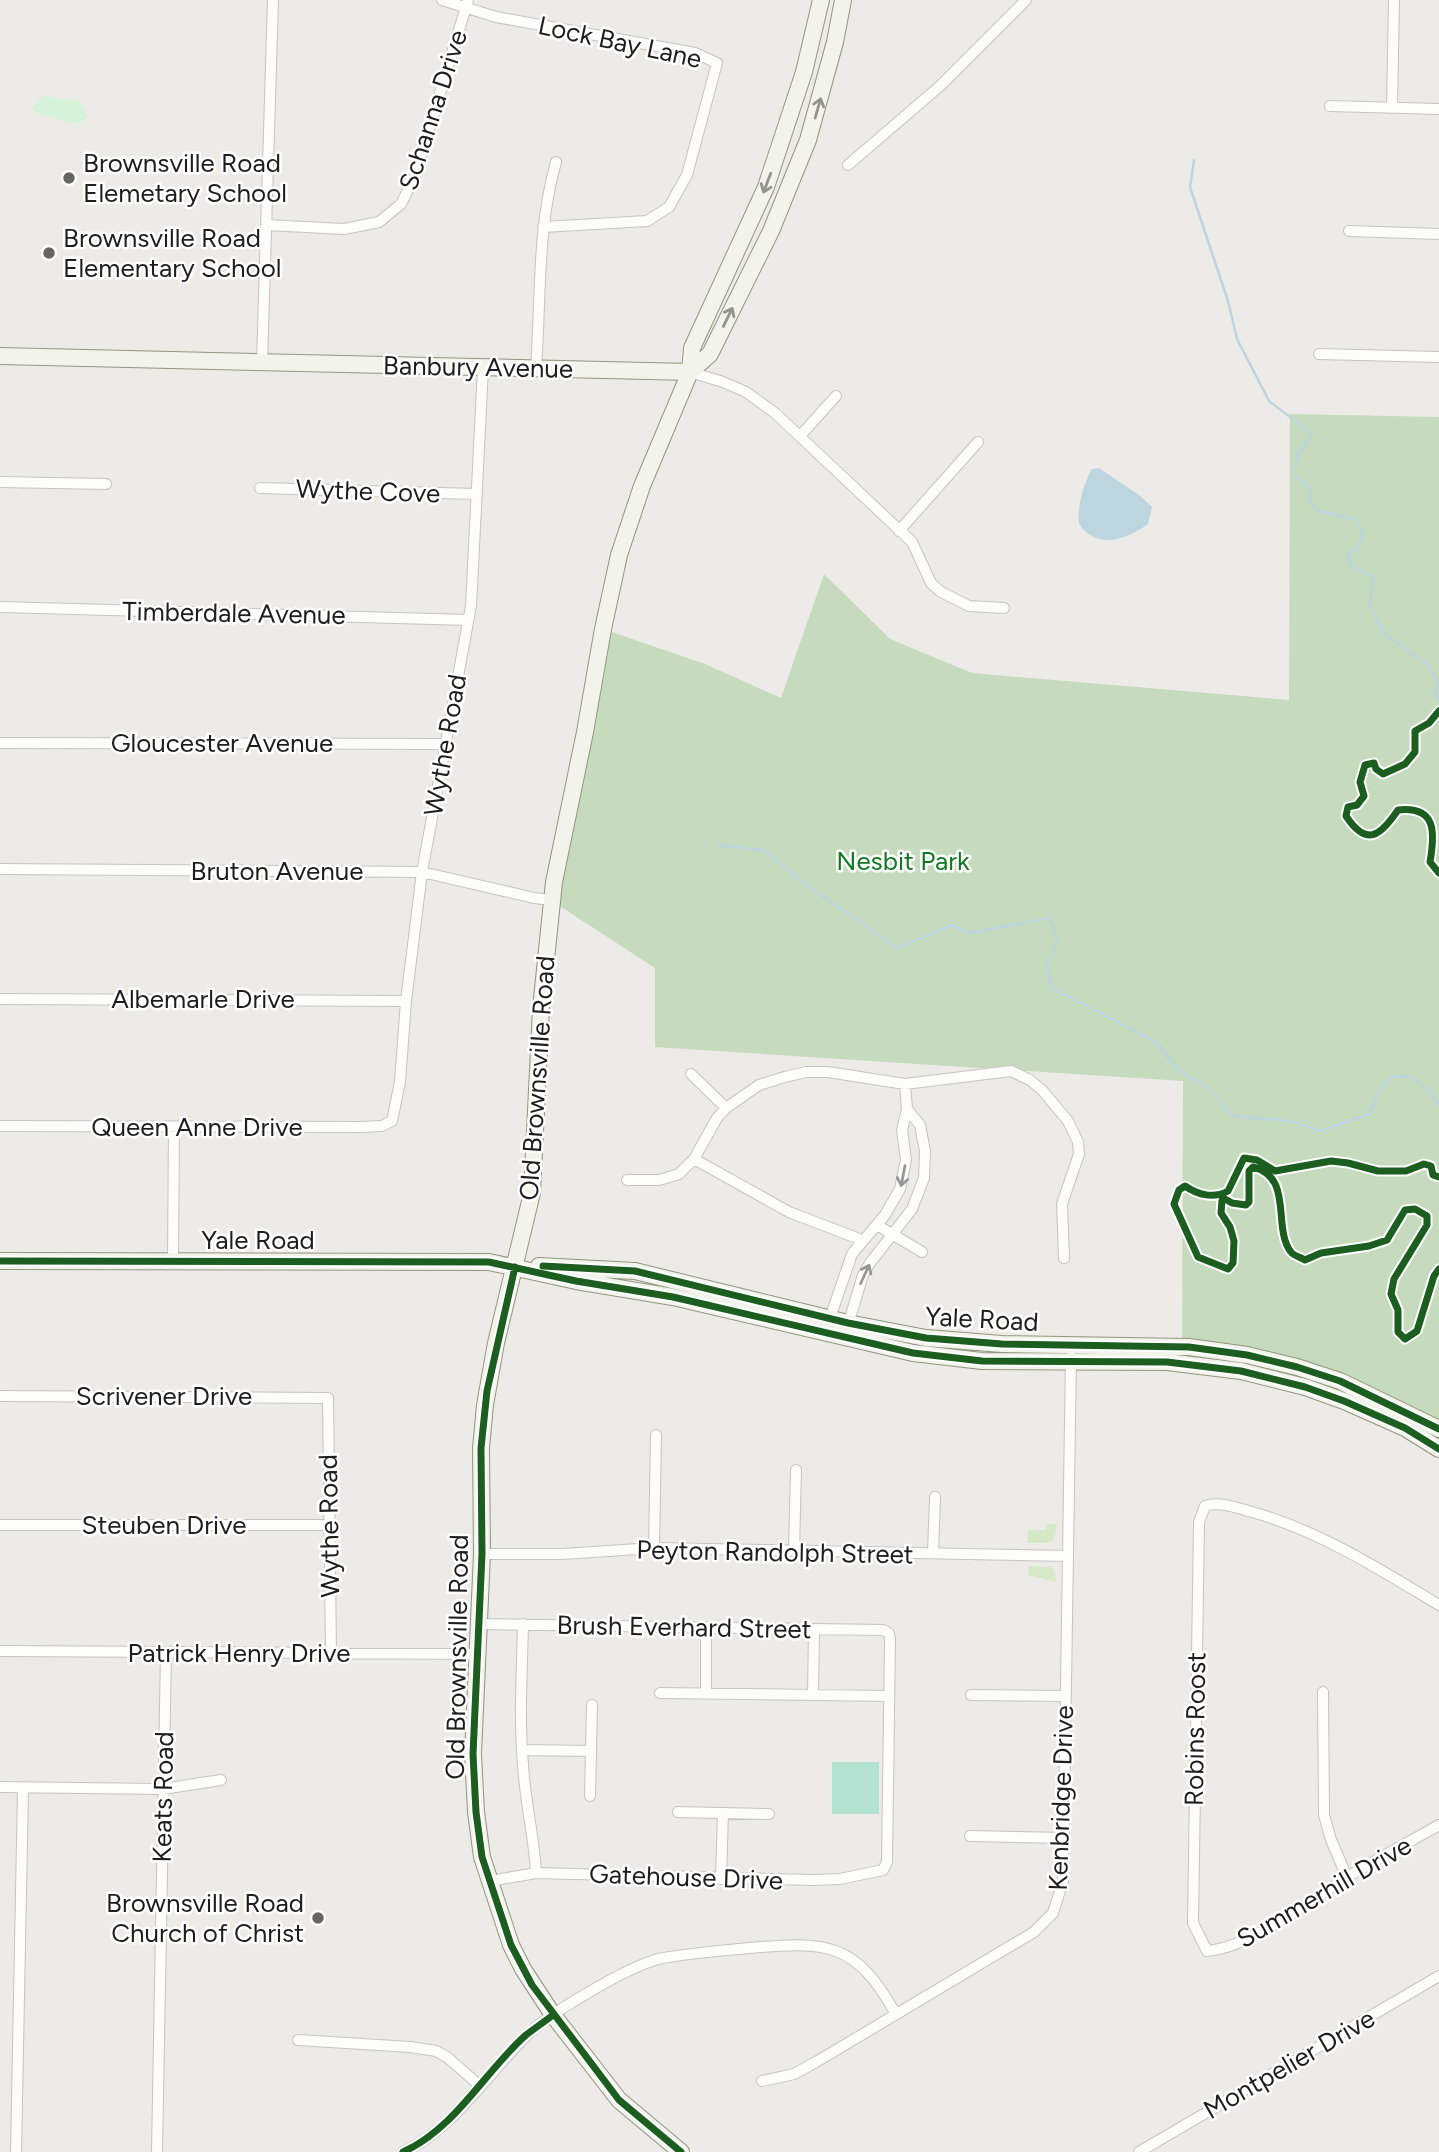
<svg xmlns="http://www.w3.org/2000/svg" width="1439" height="2152" font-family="Figtree,sans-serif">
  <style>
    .grass { fill: #d6e9c7 }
    .forest { fill: #c6dabd }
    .park { fill: #d6f2d8 }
    .pitch { fill: #b4e2d2 }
    .water { fill: #bcd5df }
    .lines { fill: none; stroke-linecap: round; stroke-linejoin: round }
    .stream { stroke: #bcd5df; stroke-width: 2.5 }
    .street-casing { stroke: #c5c4c3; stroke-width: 12 }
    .secondary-casing { stroke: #929580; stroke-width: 18 }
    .street { stroke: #fcfcfb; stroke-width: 10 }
    .secondary { stroke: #f2f3eb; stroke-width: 16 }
    .cycleway-casing { stroke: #fff; stroke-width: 11 }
    .cycleway { stroke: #1b5e20; stroke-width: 7 }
    .oneway { stroke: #93938f }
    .oneway2 { stroke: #989898 }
    .poi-dot { fill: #666664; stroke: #fff; stroke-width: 2.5 }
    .labels { text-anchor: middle; stroke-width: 5; stroke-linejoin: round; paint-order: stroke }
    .street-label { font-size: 26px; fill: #1e1e1e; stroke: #fff }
    .poi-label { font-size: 26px; fill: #1e1e1e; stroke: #fff; text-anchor: start }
    .park-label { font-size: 26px; fill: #107921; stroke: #fff }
  </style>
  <rect width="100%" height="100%" fill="#edebe7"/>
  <path class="grass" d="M1047,1524H1057L1054,1540L1048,1543H1027L1028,1530H1045Z
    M1028,1566L1051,1567L1055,1573L1056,1582L1028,1575Z"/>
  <path class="forest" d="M1290,414L1439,417V1453L1319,1394L1182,1366L1183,1081L655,1047V968L552,901L603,629L705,664L781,698L824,574L890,639L972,673L1289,700Z"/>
  <path class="park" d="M43,96C50,96 55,99 61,99C76,99 84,100 87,117C77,128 67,123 55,118C47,114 41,118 33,110V107Z"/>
  <path class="pitch" d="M832,1762H879V1814H832Z"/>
  <path class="water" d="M1099,468L1139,495L1152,507L1148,524C1126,540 1097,550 1079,524C1077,507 1083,485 1092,469Z"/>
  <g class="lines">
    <path class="stream" d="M1194,160L1190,187L1228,301L1237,339L1269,401L1312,434L1297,456L1294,476L1311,489L1309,502L1320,511L1356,520L1363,534L1358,547L1347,555L1351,566L1373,577L1370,606L1383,633L1427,664L1439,684L1435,694L1439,701
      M717,845L764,850L801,881L897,948L952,925L969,933L1050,918L1057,941L1047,966L1052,988L1156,1042L1178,1070L1212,1090L1231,1116L1291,1121L1321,1131L1369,1114L1380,1090L1391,1077L1410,1076L1430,1091L1439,1105"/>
    <g class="street-casing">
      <path id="street" d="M442,0L496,17L695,53L717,63L687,175L669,207L647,221L543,227
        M1330,106L1439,109
        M1392,108L1394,0
        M848,165L940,86L1026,0
        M267,225L344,229L379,222L401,204L415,176L468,0
        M1349,231L1439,234
        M1319,354L1439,357
        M262,362L273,0
        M536,368C541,299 537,229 556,162
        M690,372L723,382L746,392L775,413L912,542L931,583L941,592L969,606L1004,608
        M800,436L836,396
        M0,482L106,484
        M260,488L476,494
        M899,531L978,442
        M0,607L468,620
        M0,743L445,744
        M0,869L422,872L534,898L551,900
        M0,999L406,1001
        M691,1074L726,1108
        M0,1126L362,1127L382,1126L392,1121L400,1082L406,1001L422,872L471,606L483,368
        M694,1159L789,1212L862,1240
        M627,1180H659L679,1174L694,1159L717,1118L726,1108L759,1085L788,1076L806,1072H828L905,1084L1011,1071L1030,1080L1042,1090L1068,1121L1078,1142L1079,1154L1062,1204L1064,1258
        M877,1225L922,1252
        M173,1261L174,1127
        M828,1324L852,1254L885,1215L900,1189L906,1160L902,1130L907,1109L905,1084
        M847,1328L863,1275L870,1263L912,1209L924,1178L925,1151L920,1125L907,1109
        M0,1396L328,1398L331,1654
        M0,1525H329
        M654,1548L656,1435
        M794,1551L796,1470
        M933,1553L935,1497
        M482,1554H562L654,1548L1068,1556
        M477,1624L883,1630L889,1633L890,1640L887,1862L883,1870L840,1879L814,1880L536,1873L490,1881
        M523,1624C522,1671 519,1718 523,1765C525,1802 534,1835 536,1873
        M0,1651L477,1654
        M1323,1692L1324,1815L1331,1840L1347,1877
        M660,1693L888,1696
        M706,1694V1627
        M813,1695L814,1629
        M971,1695L1065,1696
        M522,1750L591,1751
        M0,1787L162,1789L221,1780
        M590,1796L592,1705
        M678,1812L769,1814
        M970,1836L1063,1838
        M721,1879L723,1813
        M1207,1951L1193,1923L1199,1522L1205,1506C1220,1501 1237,1508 1252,1512C1320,1531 1379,1569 1439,1605
        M1207,1951C1255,1946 1308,1901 1349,1876C1379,1858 1409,1842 1439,1825
        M298,2040L410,2047L436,2051L447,2057L479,2085
        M762,2081L794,2074L816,2062L1034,1932L1053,1913L1063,1881L1071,1357
        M16,2152L23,1789
        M157,2152L166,1652
        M403,2152C450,2132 488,2074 524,2038C547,2014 626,1968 658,1959C688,1953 720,1951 750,1948C826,1941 856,1942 895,2013
        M1139,2152L1439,1976"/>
    </g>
    <g class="secondary-casing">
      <path id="secondary" d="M0,356C230,360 460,366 690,372
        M690,372L710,354L771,231L808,140L835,42L843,0
        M0,1261L489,1262L576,1281L673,1297L913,1353L982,1361L1167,1362L1241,1371L1305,1387L1344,1401L1405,1428L1439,1449
        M539,1266L635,1271L848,1323L926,1338L1002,1344L1189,1347L1247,1355L1297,1367L1340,1381L1439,1429
        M681,2152L619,2100L553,2015L523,1969L511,1945L482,1857L476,1812L473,1754L482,1554L481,1448L485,1405L496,1343L532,1193L541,1008L554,882L585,732L603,629L619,555L642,486L690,372L692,348L766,187L804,72L821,0"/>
    </g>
    <use href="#street" class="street"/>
    <use href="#secondary" class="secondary"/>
    <g class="cycleway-casing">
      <path id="cycleway" d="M1439,711L1429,723L1415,731V752L1405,764L1383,774L1376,769L1374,763L1365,765L1360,782L1364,796L1357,805L1348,807L1346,816C1367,848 1381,835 1398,810C1437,806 1435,833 1430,862L1439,873
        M1439,1177L1433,1175L1431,1166L1424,1164L1406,1171H1378L1348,1163L1331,1161L1275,1171L1257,1160L1244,1158L1228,1191C1214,1199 1198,1195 1185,1186L1179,1190L1174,1204L1198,1257L1228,1269L1233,1263L1234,1241L1230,1227L1221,1213L1222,1200L1225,1199L1232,1203L1246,1205L1249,1202V1171L1253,1167C1294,1177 1272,1228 1291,1252C1294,1256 1300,1257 1305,1260L1321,1253L1369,1246L1387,1240L1405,1210L1415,1209L1427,1216V1225L1394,1279L1391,1294L1398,1310V1332L1405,1339L1417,1331L1434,1276L1439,1269
        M0,1261L489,1262L576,1281L673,1297L913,1353L982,1361L1167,1362L1241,1371L1305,1387L1344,1401L1405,1428L1439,1449
        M543,1266L635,1271L848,1323L926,1338L1002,1344L1189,1347L1247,1355L1297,1367L1340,1381L1439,1429
        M515,1267L487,1391L481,1448L482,1554L473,1754L476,1812L482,1857L511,1945L532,1985L619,2100L681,2152
        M403,2152C455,2129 485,2071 526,2035C535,2028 544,2022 553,2015"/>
    </g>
    <use href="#cycleway" class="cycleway"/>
  </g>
  <defs><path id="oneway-shaft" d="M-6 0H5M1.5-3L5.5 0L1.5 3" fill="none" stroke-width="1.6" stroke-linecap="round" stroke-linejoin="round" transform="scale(1.75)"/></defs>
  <g class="oneway">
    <use href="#oneway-shaft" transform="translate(818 108) rotate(-74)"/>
    <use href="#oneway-shaft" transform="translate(767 183) rotate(111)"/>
    <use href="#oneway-shaft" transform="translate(728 317) rotate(-64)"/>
  </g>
  <g class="oneway2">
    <use href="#oneway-shaft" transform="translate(903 1176) rotate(101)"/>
    <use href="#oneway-shaft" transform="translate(865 1274) rotate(-65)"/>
  </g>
  <g class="poi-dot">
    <circle cx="69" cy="178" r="7"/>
    <circle cx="49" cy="253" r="7"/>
    <circle cx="318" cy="1918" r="7"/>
  </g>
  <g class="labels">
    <g class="street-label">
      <text transform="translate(620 42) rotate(12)" y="9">Lock Bay Lane</text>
      <text transform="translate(433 110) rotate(-72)" y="9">Schanna Drive</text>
      <text transform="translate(478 367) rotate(1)" y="9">Banbury Avenue</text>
      <text transform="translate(368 491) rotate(2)" y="9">Wythe Cove</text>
      <text transform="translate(234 613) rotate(1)" y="9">Timberdale Avenue</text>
      <text x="222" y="752">Gloucester Avenue</text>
      <text transform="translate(445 745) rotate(-80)" y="9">Wythe Road</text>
      <text x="277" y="880">Bruton Avenue</text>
      <text x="203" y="1008">Albemarle Drive</text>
      <text transform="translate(537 1078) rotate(-86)" y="9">Old Brownsville Road</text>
      <text x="197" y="1136">Queen Anne Drive</text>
      <text x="258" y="1249">Yale Road</text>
      <text transform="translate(982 1319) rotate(3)" y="9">Yale Road</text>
      <text x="164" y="1405">Scrivener Drive</text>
      <text x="164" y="1534">Steuben Drive</text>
      <text transform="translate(329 1526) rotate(-91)" y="9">Wythe Road</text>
      <text transform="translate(775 1552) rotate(1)" y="9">Peyton Randolph Street</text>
      <text transform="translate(684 1627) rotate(1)" y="9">Brush Everhard Street</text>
      <text x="239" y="1662">Patrick Henry Drive</text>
      <text transform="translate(457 1657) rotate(-89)" y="9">Old Brownsville Road</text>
      <text transform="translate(1195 1729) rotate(-89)" y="9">Robins Roost</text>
      <text transform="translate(163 1797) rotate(-89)" y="9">Keats Road</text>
      <text transform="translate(1061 1798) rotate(-88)" y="9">Kenbridge Drive</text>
      <text transform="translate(686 1877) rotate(2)" y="9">Gatehouse Drive</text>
      <text transform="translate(1324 1892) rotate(-30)" y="9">Summerhill Drive</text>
      <text transform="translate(1289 2064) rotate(-30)" y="9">Montpelier Drive</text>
    </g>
    <g class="poi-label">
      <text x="83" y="172">Brownsville Road<tspan x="83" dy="30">Elemetary School</tspan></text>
      <text x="63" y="247">Brownsville Road<tspan x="63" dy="30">Elementary School</tspan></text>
      <text x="304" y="1912" text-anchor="end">Brownsville Road<tspan x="304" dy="30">Church of Christ</tspan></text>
    </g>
    <g class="park-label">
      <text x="903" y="870">Nesbit Park</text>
    </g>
  </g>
</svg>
